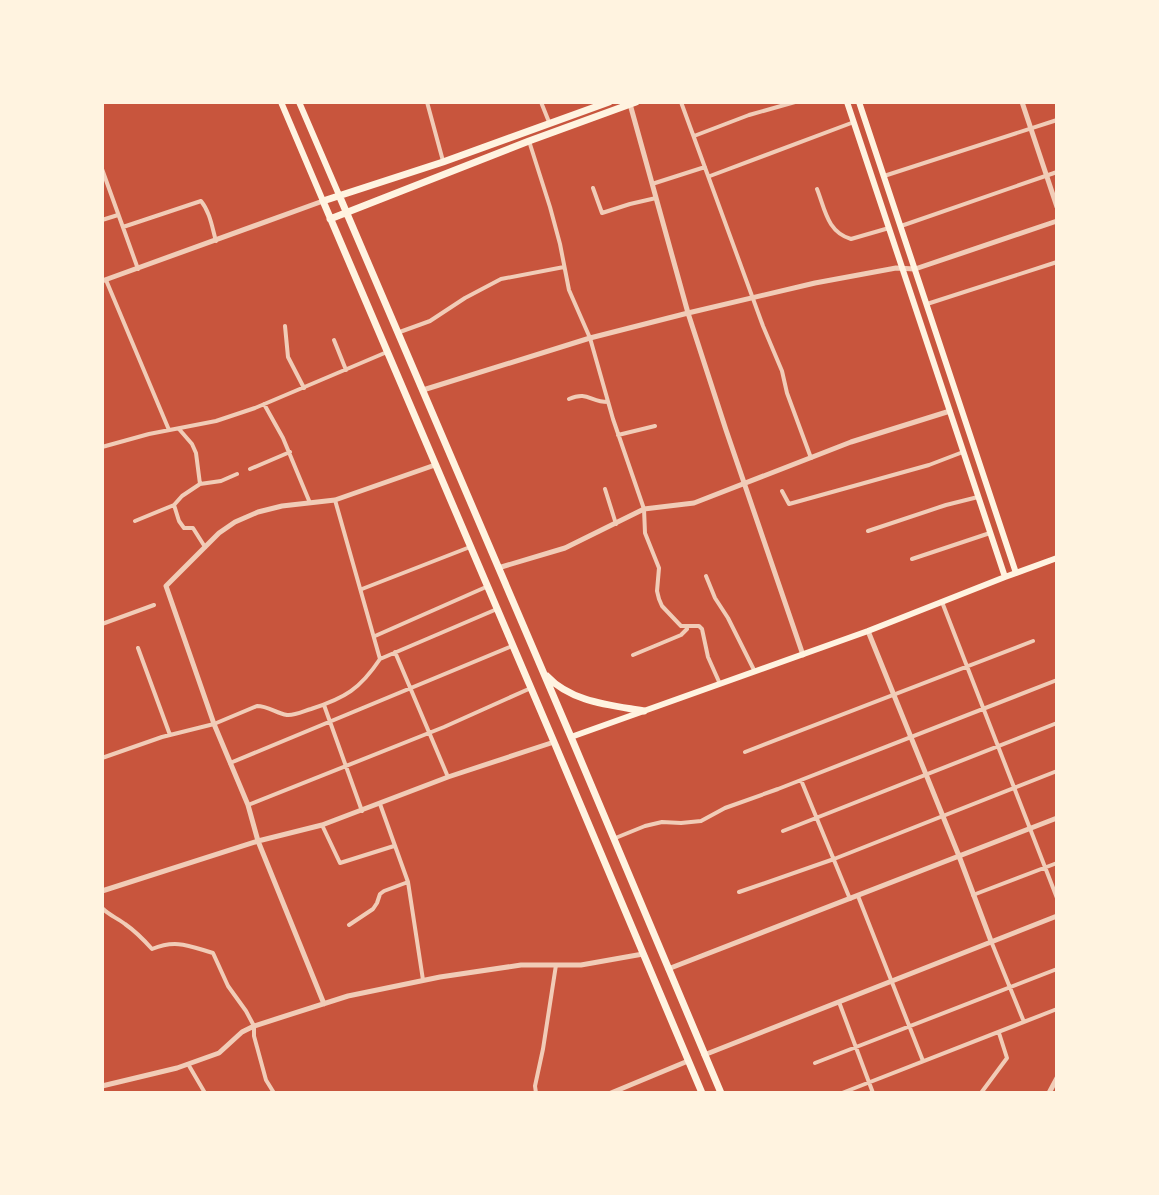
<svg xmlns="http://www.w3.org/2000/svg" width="1159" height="1195" font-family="Georgia,serif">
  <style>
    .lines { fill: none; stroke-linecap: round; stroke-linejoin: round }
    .minor { stroke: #f1ccb7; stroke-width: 4 }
    .tertiary { stroke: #f1ccb7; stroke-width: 5 }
    .secondary { stroke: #fff3e0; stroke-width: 6 }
    .primary { stroke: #fff3e0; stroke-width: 6 }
    .trunk { stroke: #fff3e0; stroke-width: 7 }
  </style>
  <rect width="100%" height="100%" fill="#c8553d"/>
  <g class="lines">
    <path class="minor" d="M427,102L443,161
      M541,102L549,122
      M681,102L763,326L782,371L787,393L811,458
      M694,136L749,115L795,102
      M529,141L550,207L560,244L569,290L590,338L613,419L644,509L645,533L659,568L657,591L659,599L662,606L681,626H699L702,629L708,657L720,684
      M102,169L138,269
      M710,176L854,122
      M884,176L1057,120
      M652,184L705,167
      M593,188L602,213L630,204L656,198
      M817,189C825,209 827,232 851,239L889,228
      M102,220L118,215
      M901,226L1057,172
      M123,227L201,201C210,212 212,227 216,241
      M106,280L169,430
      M927,304L1057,262
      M285,326L288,357L304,388
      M397,333L430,321L465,298L501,279L564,267
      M334,340L346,370
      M569,399C588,391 590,402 608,402
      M264,404L283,438L310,503
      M179,429L192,444L196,453L200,484
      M618,435L655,426
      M102,447L149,434L216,421L255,408L387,352
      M250,469L290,452
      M605,489L616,524
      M782,491L789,504L929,465L963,452
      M174,505L179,521L184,528H193L205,547
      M135,521L174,505L182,496L200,484L221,481L237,474
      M868,531L946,505L978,497
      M912,559L990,533
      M706,576L715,598L728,618L754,670
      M362,589L470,547
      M942,602L1057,898
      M102,624L154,605
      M375,636L486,587
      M138,648L170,735
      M395,652L448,777
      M633,655L681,635L687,629
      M380,659L497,609
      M324,705L362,811
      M745,752L1033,641
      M102,758L162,737L214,724L257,706C268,706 276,713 287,715C294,716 304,711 311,709C345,698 360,689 380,659L335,500
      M230,763L512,646
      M801,780L850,899
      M380,804L408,882L423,980
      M248,805L444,727L531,688
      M322,825L340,863L394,846
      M783,831L1057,723
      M613,839L645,826L662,822L681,823L701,821L725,808L778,789L1057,680
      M739,892L834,859L1057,771
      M973,895L1057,863
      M858,896L923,1061
      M102,908C109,915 117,918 125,924C135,931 144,940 152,949C176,939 189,946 213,953L228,986L246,1011L254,1026V1036L266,1080L274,1093
      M349,925L373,909L377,903L380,894L384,891L408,882
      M991,941L1024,1022
      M839,1002L873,1093
      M815,1063L1057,969
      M188,1064L205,1093
      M536,1093L535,1086L543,1049L556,965
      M842,1093L1057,1009
      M981,1093L1007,1058L999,1033"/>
    <path class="tertiary" d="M1022,102L1057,207
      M630,104L688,313L726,430L803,655
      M102,281L323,201
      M423,390L590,338L688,313L815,283L896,268L915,269L1057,221
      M498,568L565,548L644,509L694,503L851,442L950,411
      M868,631L959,856L991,941
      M102,891L258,841L322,825L448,777L554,742
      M668,969L1057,818
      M324,1004L258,841L248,805L214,724L166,586L219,533L235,522L258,512L282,506L335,500L435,465
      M704,1055L1057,916
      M102,1086L177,1068L219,1053L242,1032L254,1026L348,996L440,977L521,965H581L643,954
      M611,1093L688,1061
      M1049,1093L1057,1078"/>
    <path class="secondary" d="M847,102L1005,577
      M859,102L1016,573
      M571,737L868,631L1005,577L1057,558"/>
    <path class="primary" d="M281,102L323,201
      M299,102L339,195"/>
    <path class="trunk" d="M609,102L443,162L323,201L554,742L702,1093
      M339,195L571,737L721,1093
      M330,219L529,141L636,102
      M547,676C571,702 610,705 644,711"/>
  </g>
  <rect width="1159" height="1195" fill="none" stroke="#fff3e0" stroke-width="208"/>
</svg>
